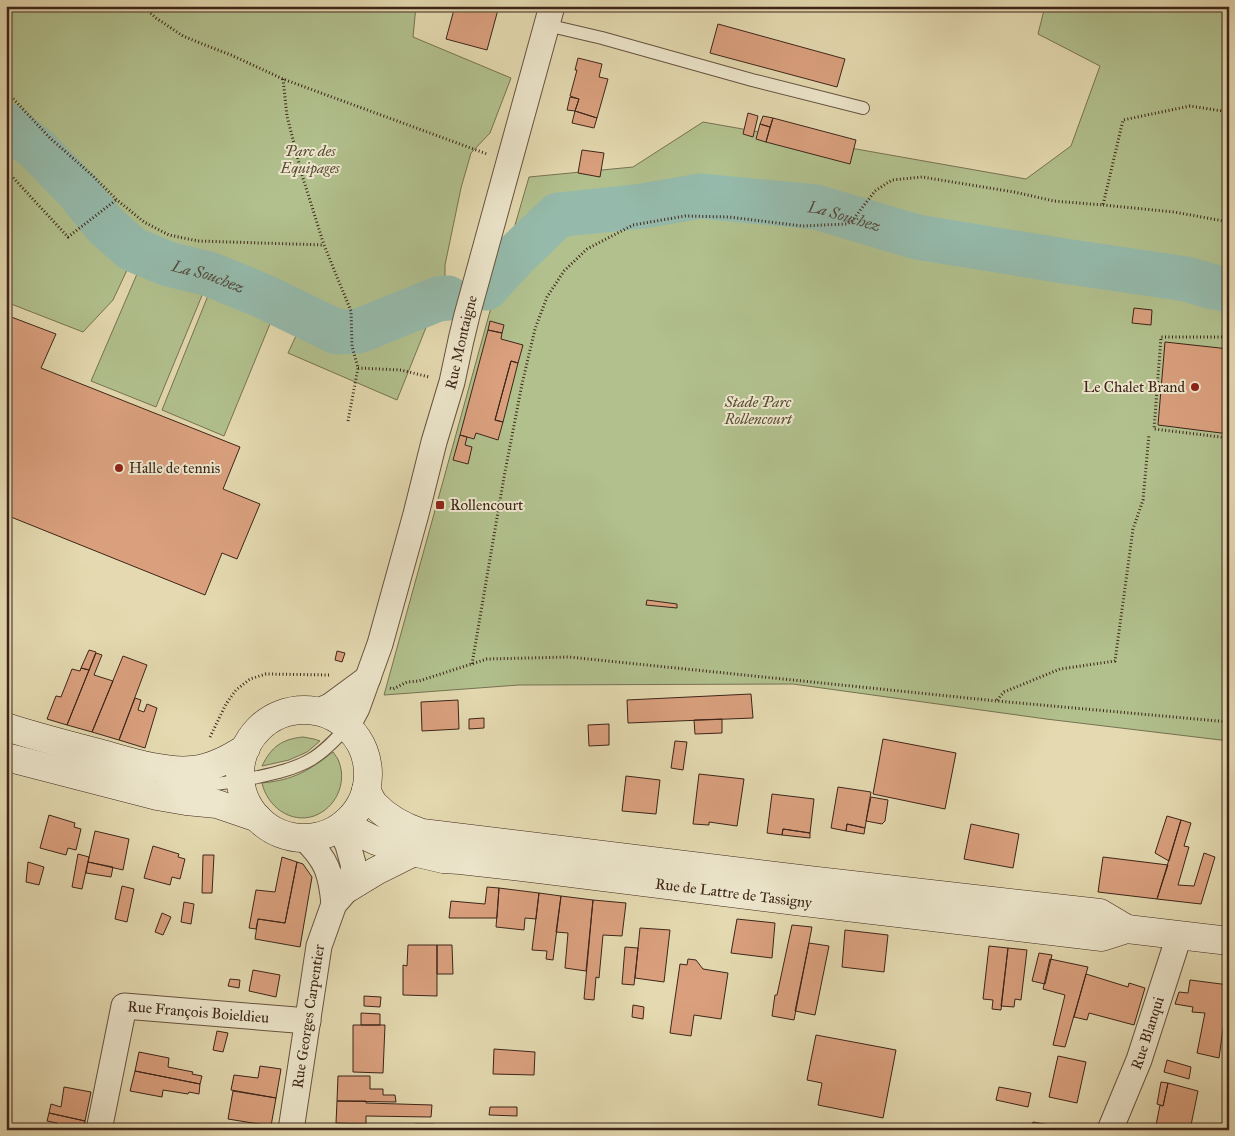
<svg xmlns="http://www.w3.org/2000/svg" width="1235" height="1136" font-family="'IM FELL Great Primer',serif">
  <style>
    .green { fill: #b1c08d; stroke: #777253 }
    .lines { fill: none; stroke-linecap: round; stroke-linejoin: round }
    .river { stroke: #95baab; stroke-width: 45 }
    .building { fill: #daa07e; stroke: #3d2519 }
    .service-casing { stroke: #67523f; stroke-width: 14 }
    .minor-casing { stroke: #67523f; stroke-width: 27 }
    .secondary-casing { stroke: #3d2519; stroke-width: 29 }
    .path { stroke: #3d2519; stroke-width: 3; stroke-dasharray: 1 2.5; stroke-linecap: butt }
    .service { stroke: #ede6cc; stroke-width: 12 }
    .minor { stroke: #ede6cc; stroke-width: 25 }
    .secondary { stroke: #ede6cc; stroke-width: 28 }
    .poi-dot { fill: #8f2418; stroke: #ede6cc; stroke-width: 2 }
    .labels { text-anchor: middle; stroke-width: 4; stroke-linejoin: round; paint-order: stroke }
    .park-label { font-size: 15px; font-style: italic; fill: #5a4c36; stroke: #ede6cc }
    .street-label { font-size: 15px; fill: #3d2519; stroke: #ede6cc }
    .poi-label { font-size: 15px; fill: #3d2519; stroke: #ede6cc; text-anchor: start }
    .water-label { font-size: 16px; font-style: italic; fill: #534a3e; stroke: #ede6cc }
  </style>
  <rect width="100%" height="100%" fill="#e4d9b0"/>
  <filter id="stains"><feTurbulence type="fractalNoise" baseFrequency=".004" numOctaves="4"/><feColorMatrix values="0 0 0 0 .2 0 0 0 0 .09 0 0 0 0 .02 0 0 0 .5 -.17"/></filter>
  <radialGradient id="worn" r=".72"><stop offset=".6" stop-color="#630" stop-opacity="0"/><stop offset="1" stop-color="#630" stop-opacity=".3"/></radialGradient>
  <path class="green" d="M6,6H416L413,37L511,78L490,133L471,153L461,188L445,265V280L397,400L288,353L302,323L134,255L113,300L83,332L6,302Z
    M1045,6H1229V741L1046,719L793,684L519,685L384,695L492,304L529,177L633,167L703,122L1026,179L1071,146L1100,66L1038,34Z
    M140,267L203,293L156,407L91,381Z
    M209,293L272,319L224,436L162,410Z
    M303,737L314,739L320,741L307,752L289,760L262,766C271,747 282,739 303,737Z
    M333,752C335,755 338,758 339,762C347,783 336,808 314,816C290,824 267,806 262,783C294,780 308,771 333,752Z"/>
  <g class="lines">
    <g class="river">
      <path id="s1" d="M6,124L38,150L77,190L105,225L132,249L168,264L209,274L263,296L337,332L359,331L438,299L448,298"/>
      <path id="s2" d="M486,288L516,255L558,215L643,206L700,196L816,207L917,237L1064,261L1186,279L1214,287L1229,290"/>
    </g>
  </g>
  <path class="building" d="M455,6H499L487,50L446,39Z
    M718,24L845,59L837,87L710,53Z
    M578,58L602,64L599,77L608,79L597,118L575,111L579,99L570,96L577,70H575Z
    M570,97L579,99L575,111L567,110Z
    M575,111L597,118L594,128L572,123Z
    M748,113L758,116L753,137L743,134Z
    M763,116L773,118L770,127L760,124Z
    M773,118L856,140L850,164L766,142Z
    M760,124L770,127L766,142L756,139Z
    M582,150L604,153L600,177L578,173Z
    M1134,308L1152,310L1151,325L1132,323Z
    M6,315L56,334L41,368L240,447L223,489L260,504L237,559L222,553L205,595L6,515Z
    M490,321L504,325L502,333L488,330Z
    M488,330L502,333L501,339L523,345L518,363L511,361L495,420L503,422L498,440L476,433L474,439L460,435Z
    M1165,342L1229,349V434L1158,425Z
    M511,361L518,363L503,422L495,420Z
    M460,435L467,437L465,445L472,447L468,464L453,460Z
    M647,600L677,604V608L646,605Z
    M89,650L96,652L89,670L81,668Z
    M337,651L345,653L342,662L335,660Z
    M96,653L102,655L94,675L113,681L92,732L67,725Z
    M123,656L147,665L119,740L92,732Z
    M81,668L89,670L67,725L47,719L56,696L61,697L72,669L80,671Z
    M751,694L753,718L628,723L627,700Z
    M135,698L141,700L138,710L144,712L147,704L157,708L145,748L119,740Z
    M458,700L459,729L422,731L421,702Z
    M484,718V728L469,729V719Z
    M722,719V733L695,734L694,720Z
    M609,724V745L589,746L588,725Z
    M883,739L956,753L945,809L873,794Z
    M675,741L687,742L683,770L671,768Z
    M699,774L744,779L737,826L709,822V825L693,824Z
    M626,776L660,780L656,814L622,811Z
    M838,787L871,792L865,828L847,824L846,831L831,828Z
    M772,794L814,799L810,833L783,829L782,835L767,833Z
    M871,797L888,800L885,821L882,824L866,821Z
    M49,815L75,823L74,827L81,829L76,850L68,848L66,855L40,848Z
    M1167,816L1181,820L1169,861L1155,853Z
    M1181,820L1191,823L1184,846L1189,847L1178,885L1194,886L1204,853L1215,857L1201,904L1157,899Z
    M847,824L865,828L864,834L846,831Z
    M971,824L1019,834L1013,868L964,859Z
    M783,829L810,833V838L782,835Z
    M95,831L129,839L123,870L88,862Z
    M153,846L179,854L178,857L185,859L180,879L172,877L170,885L144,878Z
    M78,854L89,857L82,889L72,887Z
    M203,855H214L212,893H202Z
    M282,857L297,862L285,923L258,919L256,929L249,928L256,890L275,892Z
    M1103,857L1168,865L1157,899L1098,892Z
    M28,862L44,867L39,885L26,882Z
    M88,862L113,867L111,877L86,873Z
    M297,862L303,864L312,877L300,947L255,939L258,919L285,923Z
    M122,886L134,889L127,922L115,919Z
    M487,887L499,888L497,918H449L451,901L485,904Z
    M499,888L539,893L536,919L525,918L524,930L496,927Z
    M539,893L561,896L553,960L546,959L547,951L532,950Z
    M561,896L593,900L586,971L565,968L568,933L556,932Z
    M593,900L626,903L622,936L603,935L599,978L596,977L594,1000L584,999Z
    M184,902L194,904L191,924L181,922Z
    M162,913L171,917L163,935L155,932Z
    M737,919L775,923L772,958L731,953Z
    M792,925L812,927L794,1020L772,1016L775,995H777Z
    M640,928L670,930L664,982L635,978Z
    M845,930L888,935L884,972L842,967Z
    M809,943L829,946L815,1015L795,1011Z
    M408,945H437V996L403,995V965L407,966Z
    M437,945H452L453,974H437Z
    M989,946L1008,948L1001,1010L992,1009L993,1000L983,999Z
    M625,947L638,948L634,985L622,984Z
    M1008,948L1027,950L1021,1000L1015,999L1014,1007L1001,1006Z
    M1039,953L1052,955L1045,984L1032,981Z
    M688,959L696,960L703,969L728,973L721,1019L694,1015L691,1036L670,1033L680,964L687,965Z
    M1050,959L1088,967L1065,1047L1053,1045L1065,995L1043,989Z
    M253,970L280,975L276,997L249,991Z
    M1086,974L1128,987L1129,983L1145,988L1134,1025L1089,1013L1087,1020L1074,1017Z
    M230,979L240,980L239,988L228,986Z
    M1190,980L1229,985L1219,1058L1197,1053L1205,1013L1192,1012L1193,1007L1175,1004L1179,992L1188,993Z
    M364,996L381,997L380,1007L364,1006Z
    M633,1005L644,1007L643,1019L632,1017Z
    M361,1013L380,1014V1025H361Z
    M353,1025H385L383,1073L353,1072Z
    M217,1031L228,1033L223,1052L213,1050Z
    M816,1035L896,1050L883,1118L818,1105L822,1083L807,1080Z
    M494,1049L535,1052L534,1075L493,1074Z
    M139,1052L169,1058L168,1067L193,1072L192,1074L202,1076L200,1084L135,1071Z
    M1058,1056L1086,1062L1077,1103L1049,1097Z
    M1167,1060L1191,1067L1189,1079L1164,1072Z
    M260,1066L281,1069L276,1098L231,1090L234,1075L258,1078Z
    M135,1071L200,1084L199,1094L189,1092L188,1094L163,1090L162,1097L130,1091Z
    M338,1076H370V1089H383V1095H395L396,1102L337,1101Z
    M1161,1082L1168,1083L1163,1106L1157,1104Z
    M1168,1083L1198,1091L1190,1130H1177L1156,1125L1160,1105L1163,1106Z
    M64,1087L91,1092L85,1121L49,1113L51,1104L61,1107Z
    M999,1087L1031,1093L1028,1107L996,1100Z
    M233,1091L276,1098L271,1126L228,1119Z
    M337,1101H366V1103L432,1105L431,1117L366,1116V1124L336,1123Z
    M490,1107H517V1116L489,1115Z
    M49,1113L85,1121L84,1130H55L57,1123L47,1121Z
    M1033,1122L1062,1127L1061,1130H1031Z
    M415,1124H434V1130H415Z
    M328,1128L403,1129V1130H328Z"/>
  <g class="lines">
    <g class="service-casing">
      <path id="service" d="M547,24L555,27L602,38L752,80L863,108
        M162,784C194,789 227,783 258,777C276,773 294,769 310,760C324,752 336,739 347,727"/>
    </g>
    <g class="minor-casing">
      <g id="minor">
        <path d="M319,711L330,706L368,678"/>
        <path id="s3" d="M347,727L357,708L380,644L416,514L434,442L452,382L461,340L467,315L552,6"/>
        <path d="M304,838C327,860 331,873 334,904"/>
        <path id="s4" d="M99,1130L124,1006L308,1021"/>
        <path id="s5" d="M291,1130L319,946L334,904L348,888L354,867L348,845L339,827"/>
        <path id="s6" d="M1110,1130L1139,1060L1179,936"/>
      </g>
    </g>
    <g class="secondary-casing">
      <g id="secondary">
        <circle cx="304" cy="774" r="64"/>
        <path d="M6,727C37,737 68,745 99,753C128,761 163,773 193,770C213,768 230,758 246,748"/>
        <path d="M6,757L157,796L186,801L217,804L258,818"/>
        <path d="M366,790C369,795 371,800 374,804C387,818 404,827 422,833L808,880L1100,913L1127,929"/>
        <path id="s7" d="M345,823L356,831L374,840L396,848L443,859L460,860L539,869L804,902L1102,937L1127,929L1229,941"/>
        <path d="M348,888L376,871L412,853"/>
      </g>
    </g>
    <path class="path" d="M143,6L156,18L183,36L205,45L231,55L283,79L487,154
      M6,11L18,6
      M283,79L287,116L302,175L324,245
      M6,91L50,138L93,176L117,200L144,222L169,235L198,241L324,245L351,311L352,346L358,368L348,421
      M6,170L68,237L116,200
      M1103,205L1174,212L1229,222
      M1229,337H1161L1154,429L1229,438
      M358,368L401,370L429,377
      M472,664L504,477L522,384L535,329L547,297L564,271L587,249L633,225L685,216L729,217L802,226L847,224L852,221L875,191L892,180L922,177L1014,192L1054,201L1103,205L1123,120L1190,106L1229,112
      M390,688L393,689L407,682L419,681L487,659L569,657L997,701L1229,722
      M997,700L1004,692L1060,669L1115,661L1133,529L1143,500L1149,434
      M210,737L226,704L236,690L250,679L266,674L329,675"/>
    <use href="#service" class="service"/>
    <use href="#minor" class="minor"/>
    <use href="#secondary" class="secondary"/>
  </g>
  <g class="poi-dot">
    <circle cx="1195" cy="387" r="5"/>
    <circle cx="119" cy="468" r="5"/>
    <rect x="435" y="500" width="10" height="10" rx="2.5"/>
  </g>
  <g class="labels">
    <g class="park-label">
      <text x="310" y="156">Parc des<tspan x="310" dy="17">Equipages</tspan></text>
      <text x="758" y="407">Stade Parc<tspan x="758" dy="17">Rollencourt</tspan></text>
    </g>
    <g class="street-label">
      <text dy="5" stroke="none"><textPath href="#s3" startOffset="402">Rue Montaigne</textPath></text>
      <text dy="5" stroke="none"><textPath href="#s7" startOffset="398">Rue de Lattre de Tassigny</textPath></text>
      <text dy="5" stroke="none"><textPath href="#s4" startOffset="201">Rue François Boieldieu</textPath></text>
      <text dy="5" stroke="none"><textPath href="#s5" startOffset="115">Rue Georges Carpentier</textPath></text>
      <text dy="5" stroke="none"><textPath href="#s6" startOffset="104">Rue Blanqui</textPath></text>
    </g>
    <g class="poi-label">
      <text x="1185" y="392" text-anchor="end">Le Chalet Brand</text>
      <text x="129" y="473">Halle de tennis</text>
      <text x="450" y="510">Rollencourt</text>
    </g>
    <g class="water-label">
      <text dy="6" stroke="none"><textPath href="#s2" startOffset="392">La Souchez</textPath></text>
      <text dy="6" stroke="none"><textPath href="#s1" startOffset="259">La Souchez</textPath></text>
    </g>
  </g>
  <rect width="1235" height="1136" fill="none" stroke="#e4d9b0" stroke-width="25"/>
  <rect x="8" y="8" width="1220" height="1121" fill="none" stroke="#3d2519" stroke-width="2.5"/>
  <rect x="12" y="12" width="1210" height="1111" fill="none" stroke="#3d2519"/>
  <rect width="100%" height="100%" filter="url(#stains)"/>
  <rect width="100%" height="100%" fill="url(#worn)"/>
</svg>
